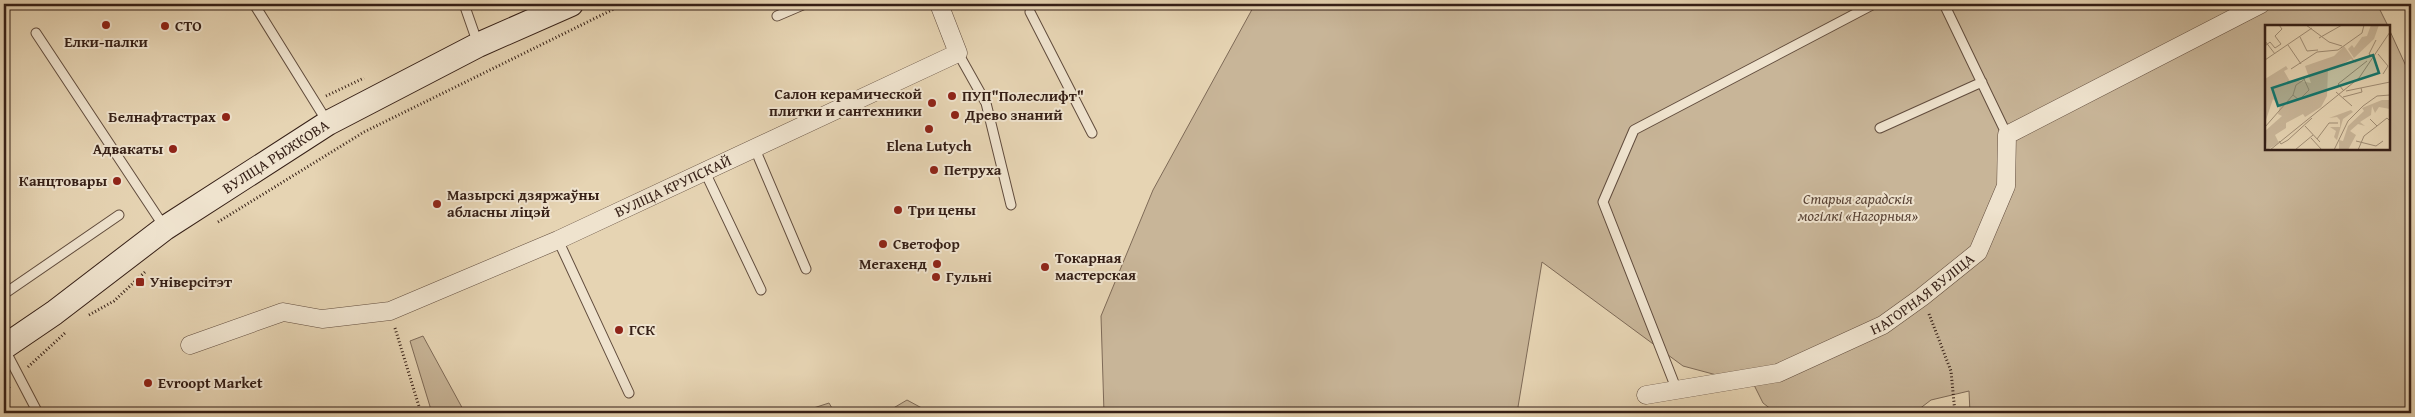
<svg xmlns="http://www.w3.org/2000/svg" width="2415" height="417" font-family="'Gentium Book Plus',serif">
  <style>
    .green { fill: #c8b598; stroke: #7e6a57 }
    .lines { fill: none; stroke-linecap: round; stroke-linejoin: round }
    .service-casing { stroke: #614c3d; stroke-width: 11 }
    .minor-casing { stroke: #614c3d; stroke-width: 19 }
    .secondary-casing { stroke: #351f16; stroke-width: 26 }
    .path { stroke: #351f16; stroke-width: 3; stroke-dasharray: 1 2.5; stroke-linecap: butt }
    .service { stroke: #efe3ce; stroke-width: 9 }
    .minor { stroke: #efe3ce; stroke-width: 18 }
    .secondary { stroke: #efe3ce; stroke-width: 24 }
    .poi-dot { fill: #8f2418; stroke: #efe3ce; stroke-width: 2 }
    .labels { text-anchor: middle; stroke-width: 4; stroke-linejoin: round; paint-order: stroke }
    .poi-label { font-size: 15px; font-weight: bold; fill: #351f16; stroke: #efe3ce; text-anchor: start }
    .street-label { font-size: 15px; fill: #351f16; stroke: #efe3ce }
    .park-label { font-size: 15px; font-style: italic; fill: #5a4436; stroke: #efe3ce }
    .inset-road { fill: none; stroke: #9f8c74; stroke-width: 1 }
    .view { fill: #0f766e; fill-opacity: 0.15; stroke: #0f766e; stroke-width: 2.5 }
    .inset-edge { fill: none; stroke: #351f16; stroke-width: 2.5 }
  </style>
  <rect width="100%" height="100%" fill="#e6d4b3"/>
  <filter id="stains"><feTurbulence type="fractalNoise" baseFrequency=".004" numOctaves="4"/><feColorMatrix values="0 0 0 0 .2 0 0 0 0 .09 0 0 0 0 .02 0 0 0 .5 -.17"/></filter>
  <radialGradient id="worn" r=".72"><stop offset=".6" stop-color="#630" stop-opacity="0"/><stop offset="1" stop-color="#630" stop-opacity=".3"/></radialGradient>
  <path class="green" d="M1255,4H2377L2388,26H2266V149H2389V29L2411,77V413H1970L1969,391L1931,400L1914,413H1776L1763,403L1754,385L1683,366L1542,262L1517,413H1104L1101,316L1153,190Z
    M423,336L465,413H432L410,341Z
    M907,400L931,413H885Z
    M829,403L835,413H798Z"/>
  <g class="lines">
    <g class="service-casing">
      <path id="service" d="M254,4L328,123
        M464,4L478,44
        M1944,4L2007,135
        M1030,12L1092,133
        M777,16L805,4
        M36,33L165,228
        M958,53L986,103L1011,205
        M1880,128L1982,82
        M755,149L806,269
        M705,172L761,290
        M558,240L629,393
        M4,294L119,215
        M4,348L38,413
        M1676,388L1603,202L1634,130L1874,4"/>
    </g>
    <g class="minor-casing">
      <g id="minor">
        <path id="s1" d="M190,345L283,312L322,319L390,311L558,240L958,53L939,4"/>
        <path id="s2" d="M1646,395L1778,373L1883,325L1922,297L1978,252L2006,186L2007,135L2261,4"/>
      </g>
    </g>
    <g class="secondary-casing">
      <g id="secondary">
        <path id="s3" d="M4,347L54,313L165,228L328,123L478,45L571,4"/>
      </g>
    </g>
    <path class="path" d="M326,96L364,78
      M218,222L364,132L624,4
      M1929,314L1951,371L1955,413
      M89,315L114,301L145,272
      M395,328L421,413
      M28,367L66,332
      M4,392L10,386"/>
    <use href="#service" class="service"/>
    <use href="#minor" class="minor"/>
    <use href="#secondary" class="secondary"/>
  </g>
  <g class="poi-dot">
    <circle cx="106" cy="25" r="5"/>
    <circle cx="165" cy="26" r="5"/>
    <circle cx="952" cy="96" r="5"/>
    <circle cx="932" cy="103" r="5"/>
    <circle cx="955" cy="115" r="5"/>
    <circle cx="226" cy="117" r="5"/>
    <circle cx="929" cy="129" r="5"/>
    <circle cx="173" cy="149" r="5"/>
    <circle cx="934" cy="170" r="5"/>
    <circle cx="117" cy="181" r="5"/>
    <circle cx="437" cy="204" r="5"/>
    <circle cx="898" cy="210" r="5"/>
    <circle cx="883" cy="244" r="5"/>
    <circle cx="937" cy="264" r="5"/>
    <circle cx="1045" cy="267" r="5"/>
    <circle cx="936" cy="277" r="5"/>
    <rect x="135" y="277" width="10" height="10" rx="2.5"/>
    <circle cx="619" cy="330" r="5"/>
    <circle cx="148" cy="383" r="5"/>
  </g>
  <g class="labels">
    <g class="poi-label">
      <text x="175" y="31">СТО</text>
      <text x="106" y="47" text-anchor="middle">Елки-палки</text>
      <text x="922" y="99" text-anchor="end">Салон керамической<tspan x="922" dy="17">плитки и сантехники</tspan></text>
      <text x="962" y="101">ПУП"Полеслифт"</text>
      <text x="965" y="120">Древо знаний</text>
      <text x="216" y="122" text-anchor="end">Белнафтастрах</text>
      <text x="929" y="151" text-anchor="middle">Elena Lutych</text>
      <text x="163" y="154" text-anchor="end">Адвакаты</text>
      <text x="944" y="175">Петруха</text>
      <text x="107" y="186" text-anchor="end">Канцтовары</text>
      <text x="447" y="200">Мазырскі дзяржаўны<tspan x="447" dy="17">абласны ліцэй</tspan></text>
      <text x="908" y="215">Три цены</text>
      <text x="893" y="249">Светофор</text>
      <text x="1055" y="263">Токарная<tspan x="1055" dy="17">мастерская</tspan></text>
      <text x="927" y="269" text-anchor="end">Мегахенд</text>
      <text x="946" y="282">Гульнi</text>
      <text x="150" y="287">Універсітэт</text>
      <text x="629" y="335">ГСК</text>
      <text x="158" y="388">Evroopt Market</text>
    </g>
    <g class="street-label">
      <text dy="5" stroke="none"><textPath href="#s3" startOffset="332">ВУЛІЦА РЫЖКОВА</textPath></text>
      <text dy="5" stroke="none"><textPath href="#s1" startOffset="516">ВУЛІЦА КРУПСКАЙ</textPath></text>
      <text dy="5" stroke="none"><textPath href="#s2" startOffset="299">НАГОРНАЯ ВУЛІЦА</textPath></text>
    </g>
    <g class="park-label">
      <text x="1858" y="204">Старыя гарадскія<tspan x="1858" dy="17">могілкі «Нагорныя»</tspan></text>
    </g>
  </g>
  <g transform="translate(2265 25)">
    <rect width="125" height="125" fill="#e6d4b3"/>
    <path d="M106,0H114L109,14L89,33L83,24L87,20L89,23L97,12L102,11ZM79,21L92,39L86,34L71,43H63L62,71L56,82L40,92L38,89L21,98V103L10,110L14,118L2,125L0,106L17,91L13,89L15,81L8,74L0,98V54L21,41L23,44L19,46L26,58L31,55L46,58L40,41L69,31ZM117,75H125V84L114,82L110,88L107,81L106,90L95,97L100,101L93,99L85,106L91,110L83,125H74V115L78,116L83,101L99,86L97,83ZM86,85L88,87L78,94L72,115L69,112L71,106L65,102H75V95L72,92L64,93Z" fill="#c8b598"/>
    <path class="inset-road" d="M41,0L64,17L77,21M35,12L42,26L53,25M54,13L77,0M0,16L10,29M23,20L36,39M0,21L5,17L10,23L16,19L10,11L17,4L14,0M113,29L123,41L118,49M108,32L104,29L111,15M0,35L47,3M26,44L52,27L73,25L97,8L99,0M79,66L73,59L102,36M81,66L125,57M71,67L87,81M28,70L34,75L44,65L39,54M78,72L97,67L96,63M105,94L112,101L122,93L125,96M40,101L55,117M0,102L28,70L31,60L40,54M46,113L57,125M52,114L64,98H73M14,116L16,119L23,115L47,93M91,116L111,121L118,116M5,125L94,53L125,7M30,125L48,110M69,125L83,96L98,81L112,71L125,70M93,125L99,111L112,101"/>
    <path class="view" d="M108,30L114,48L13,81L7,63Z"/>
    <rect width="125" height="125" class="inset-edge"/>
  </g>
  <rect width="2415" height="417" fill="none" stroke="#e6d4b3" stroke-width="20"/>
  <rect x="5" y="5" width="2405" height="407" fill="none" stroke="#351f16" stroke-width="2.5"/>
  <rect x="10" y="10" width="2395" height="397" fill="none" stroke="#351f16"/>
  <rect width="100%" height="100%" filter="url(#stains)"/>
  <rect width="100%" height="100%" fill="url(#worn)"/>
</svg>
